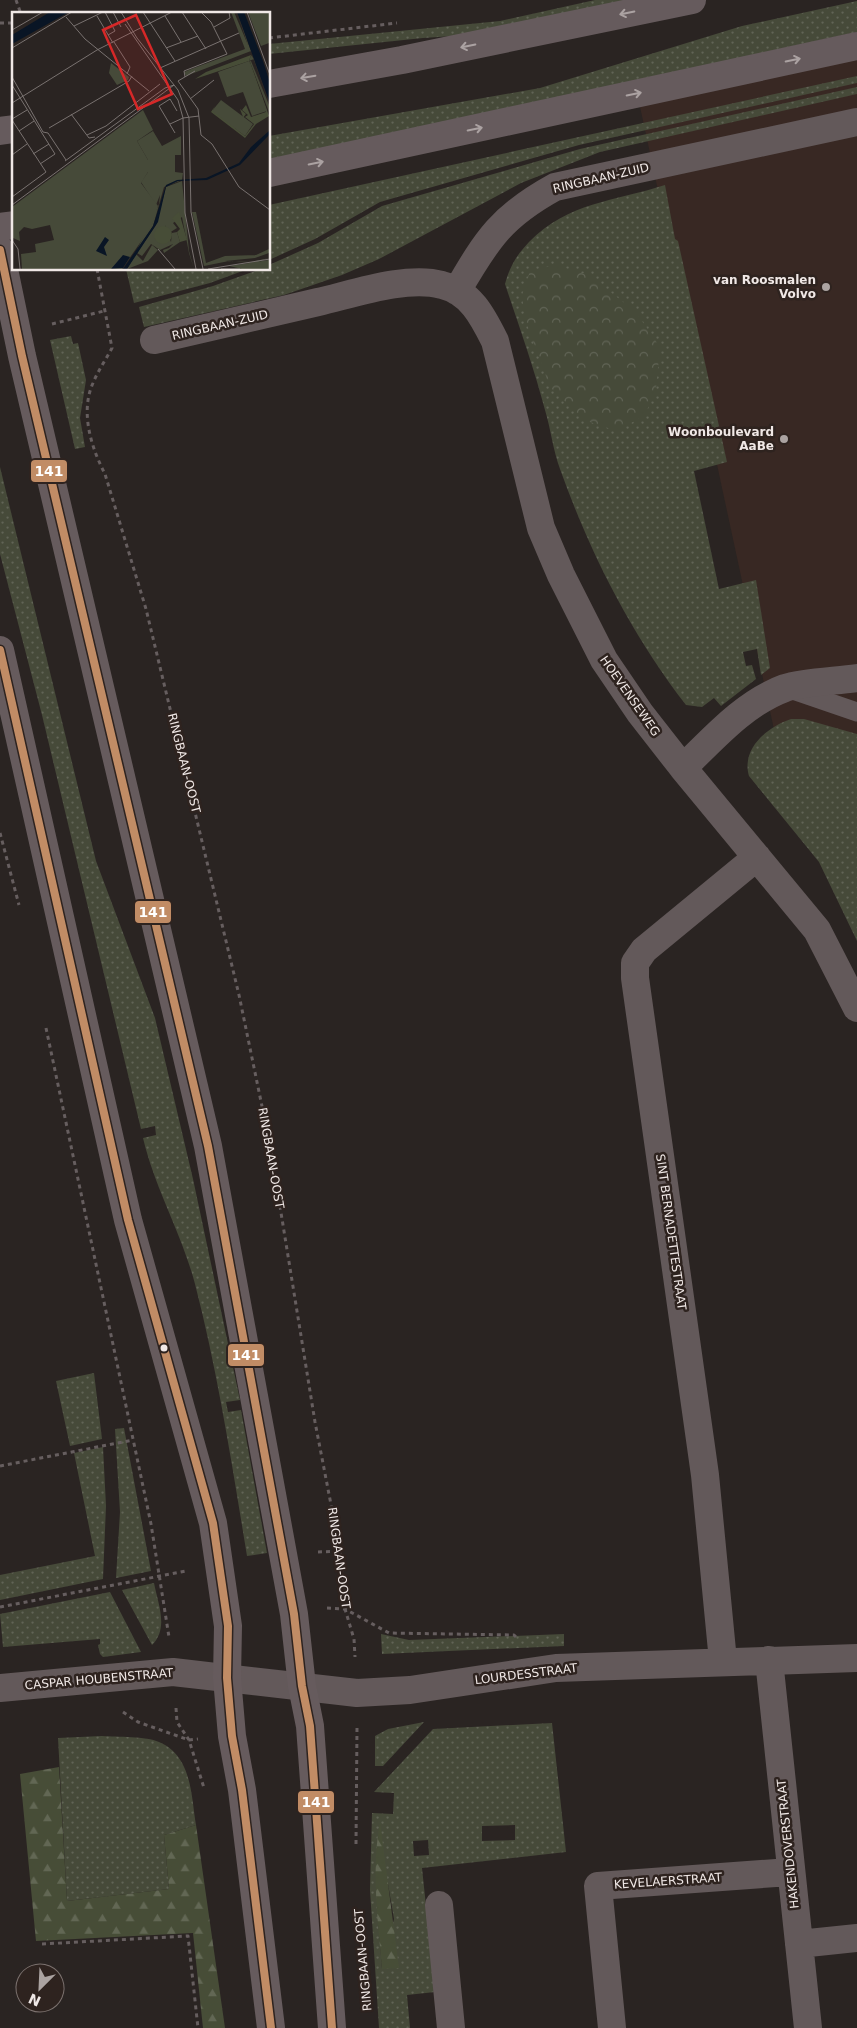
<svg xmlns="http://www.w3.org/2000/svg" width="857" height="2028" font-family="'DejaVu Sans',sans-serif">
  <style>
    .built { fill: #382823 }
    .grass { fill: url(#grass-dots); fill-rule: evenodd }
    .forest { fill: url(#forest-firs) }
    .park { fill: url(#park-crowns) }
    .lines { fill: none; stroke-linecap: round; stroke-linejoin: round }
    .path { stroke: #665e5f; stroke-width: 3; stroke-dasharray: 4 4; stroke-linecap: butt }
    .service { stroke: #63595a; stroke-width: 19 }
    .minor { stroke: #63595a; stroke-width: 28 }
    .secondary { stroke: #665b5d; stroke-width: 28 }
    .bus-1-casing { stroke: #2e231f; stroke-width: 11 }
    .bus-1 { stroke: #c18c65; stroke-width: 8 }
    .oneway { stroke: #aba2a2 }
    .poi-dot { fill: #aba3a1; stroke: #2e231f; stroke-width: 2 }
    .bus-dot { fill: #f0e8e6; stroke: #2e231f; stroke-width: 2 }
    .labels { text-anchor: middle; stroke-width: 5; stroke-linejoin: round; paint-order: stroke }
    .street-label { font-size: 12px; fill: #f0e8e6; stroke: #2e231f }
    .poi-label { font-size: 12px; font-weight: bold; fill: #f0e8e6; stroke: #2e231f; text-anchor: end }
    .inset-road { fill: none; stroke: #797270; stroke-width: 1 }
    .view { fill: #d62828; fill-opacity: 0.15; stroke: #d62828; stroke-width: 2.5 }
    .inset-edge { fill: none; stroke: #f0e8e6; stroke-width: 2.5 }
    .line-badge { stroke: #2e231f; stroke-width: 2 }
    .badge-label { font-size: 14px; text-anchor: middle; font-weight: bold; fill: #fff }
  </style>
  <defs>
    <pattern id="grass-dots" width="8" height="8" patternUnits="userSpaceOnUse" patternTransform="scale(1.25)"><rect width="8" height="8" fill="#464a39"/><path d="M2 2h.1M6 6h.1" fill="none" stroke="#616456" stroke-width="1.8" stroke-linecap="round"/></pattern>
    <pattern id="forest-firs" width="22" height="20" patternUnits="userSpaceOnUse" patternTransform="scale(1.25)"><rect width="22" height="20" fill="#474d37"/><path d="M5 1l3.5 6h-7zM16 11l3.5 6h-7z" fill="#626754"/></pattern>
    <pattern id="park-crowns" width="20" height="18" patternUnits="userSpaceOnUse" patternTransform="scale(1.25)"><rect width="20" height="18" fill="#464a39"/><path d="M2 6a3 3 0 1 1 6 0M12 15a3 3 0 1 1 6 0" fill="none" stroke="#616456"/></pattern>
  </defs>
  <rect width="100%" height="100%" fill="#2a2422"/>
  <path class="built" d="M857,53V929L784,776L639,102Z"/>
  <path class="grass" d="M595,0H662L499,33L423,38L269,54V44L500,21Z
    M857,1V32L269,162V136L540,88L742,26Z
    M857,76V83L579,145L380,202L315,239L269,260V205Z
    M857,87V94L600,152L521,183L379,259L342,275L284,295L144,327L139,307L213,286L261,269H269V265L318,243L382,206L580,149Z
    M665,185L675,239L678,241L727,462L694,471L719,589L756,580L770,668L761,675L757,649L743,652L746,666L752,665L756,679L721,706L714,698L702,707L686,705C631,634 590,553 560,469C553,450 551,430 545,410C534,368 519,326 505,284C510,266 516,256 529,242C568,202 616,201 665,185Z
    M126,269H248L210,283L134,303Z
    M71,336L73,344L78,343L86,380L80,418L85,447L75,449L50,340Z
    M0,467L96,861L155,1018L193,1179L240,1400L226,1402L228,1412L241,1410L267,1553L247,1556C232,1465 218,1373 195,1284C182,1234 155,1189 143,1138L156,1135L155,1126L141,1129L42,715L0,554Z
    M791,719H804L857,734V941L819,862L749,776C741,749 767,727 791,719Z
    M94,1373L102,1439L70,1446L56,1381Z
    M124,1428L151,1571L116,1578L120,1512L115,1429Z
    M103,1447L106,1506L103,1579L0,1600V1575L95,1556L74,1453Z
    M154,1583C158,1604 169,1628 152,1645L122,1590Z
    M110,1592L141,1652L103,1657L100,1654L98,1645L100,1644V1639L3,1647L0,1614Z
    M381,1634L409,1640L564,1634V1646L382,1654Z
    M424,1722L383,1766H375V1736L388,1729Z
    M552,1723L566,1852L422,1868L435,1992L407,1995L410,2028H379L370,1890L372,1813L393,1814L394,1793L374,1792L433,1729ZM515,1825V1840L482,1841V1826ZM428,1840L429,1855L414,1856L413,1841ZM388,1884L394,1919L382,1969L378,1917Z
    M102,1736C117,1737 146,1736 159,1742C192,1756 191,1795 196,1825L164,1835L169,1889L67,1901L58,1738Z"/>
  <path class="forest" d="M59,1767L67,1901L169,1889L164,1835L196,1825L225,2028H203L193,1933L36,1941L20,1774Z
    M380,1822L399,1968L382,1969C378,1921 371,1869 380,1822Z"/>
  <path class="park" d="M555,265L588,275L635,311L660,347L656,389L645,415L617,431L584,420L550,387L525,319L522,295L530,271Z"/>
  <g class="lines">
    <path class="path" d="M16,0L21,14
      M0,23H14
      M269,38L397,23
      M97,269L112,348C106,359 98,371 93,383C80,412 91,447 105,474L146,609L239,995L270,1145L315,1422L340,1551L345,1609L354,1639L355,1657
      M52,324L104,311
      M0,833L19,905
      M46,1028L151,1524L169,1637
      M0,1466L133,1440
      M318,1552L340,1551
      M0,1607L186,1571
      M327,1608L345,1609L389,1633L514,1635L518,1639
      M176,1708L177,1722L189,1740L204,1788
      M123,1712L138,1722L189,1740L198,1739
      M356,1844L357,1728
      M42,1944L188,1936L198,2028"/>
    <path class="service" d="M787,688L857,712"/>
    <path class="minor" d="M457,291C487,239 502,216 555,187L857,122
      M154,340C209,327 263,315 318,302C353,294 407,275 442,285C471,292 483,317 495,341L541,528L561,575L604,660L640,713L683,768L817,930L857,1008
      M683,768C713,739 744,703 785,688C803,682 837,681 857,678
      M769,1660L808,2028
      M723,1661L705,1475L635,978V963L644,950L757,857
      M0,1688L173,1672L357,1693L410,1690L556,1668L857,1658
      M439,1905L451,2028
      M799,1944L857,1938
      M612,2028L598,1886L790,1872"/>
    <path class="secondary" d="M269,84L402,60L692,0
      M0,131L14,129
      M269,173L857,46
      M0,227L14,225
      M0,250L22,356L208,1146L294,1614L302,1686L310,1726L332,2028
      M0,650L128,1220L213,1523L228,1626L227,1678L232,1736L242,1790L271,2028"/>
    <g class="bus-1-casing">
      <path id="bus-1" d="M0,250L22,356L208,1146L294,1614L302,1686L310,1726L332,2028
        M0,650L128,1220L213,1523L228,1626L227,1678L232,1736L242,1790L271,2028"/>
    </g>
    <use href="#bus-1" class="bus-1"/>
  </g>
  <defs><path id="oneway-shaft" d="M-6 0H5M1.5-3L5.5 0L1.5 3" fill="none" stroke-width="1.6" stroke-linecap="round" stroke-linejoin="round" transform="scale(1.25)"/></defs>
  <g class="oneway">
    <use href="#oneway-shaft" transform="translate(627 13) rotate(168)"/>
    <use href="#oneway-shaft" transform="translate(468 46) rotate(168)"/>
    <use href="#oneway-shaft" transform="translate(793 60) rotate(-12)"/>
    <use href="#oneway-shaft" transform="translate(308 77) rotate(170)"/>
    <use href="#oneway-shaft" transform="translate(634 94) rotate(-12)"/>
    <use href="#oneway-shaft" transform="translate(475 129) rotate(-12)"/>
    <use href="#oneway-shaft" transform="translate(316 163) rotate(-12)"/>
  </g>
  <g class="poi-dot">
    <circle cx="826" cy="287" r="5"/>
    <circle cx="784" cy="439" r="5"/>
  </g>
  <circle class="bus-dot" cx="164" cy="1348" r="4.5"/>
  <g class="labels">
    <g class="street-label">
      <text transform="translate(601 178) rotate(-13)" y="4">RINGBAAN-ZUID</text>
      <text transform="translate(220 325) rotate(-13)" y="4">RINGBAAN-ZUID</text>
      <text transform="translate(630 696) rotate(55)" y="4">HOEVENSEWEG</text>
      <text transform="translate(184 763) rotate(76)" y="4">RINGBAAN-OOST</text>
      <text transform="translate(271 1158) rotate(80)" y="4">RINGBAAN-OOST</text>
      <text transform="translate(671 1232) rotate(82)" y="4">SINT BERNADETTESTRAAT</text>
      <text transform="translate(339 1558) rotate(82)" y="4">RINGBAAN-OOST</text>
      <text transform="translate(526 1674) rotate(-7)" y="4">LOURDESSTRAAT</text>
      <text transform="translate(99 1679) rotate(-5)" y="4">CASPAR HOUBENSTRAAT</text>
      <text transform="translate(788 1844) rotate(-96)" y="4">HAKENDOVERSTRAAT</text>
      <text transform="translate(668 1881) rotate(-4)" y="4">KEVELAERSTRAAT</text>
      <text transform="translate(363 1960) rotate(-95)" y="4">RINGBAAN-OOST</text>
    </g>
    <g class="poi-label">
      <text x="816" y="284">van Roosmalen<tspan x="816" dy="14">Volvo</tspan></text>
      <text x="774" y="436">Woonboulevard<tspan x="774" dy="14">AaBe</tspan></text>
    </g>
  </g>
  <g transform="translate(12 12)">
    <rect width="258" height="258" fill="#2a2422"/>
    <path d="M219,0H222L236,33L225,0L257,90L242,47L237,49L239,43L241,46L239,39L174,64L172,60L182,56L233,37ZM239,49L257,93V100L238,50L232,51ZM99,51L117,65L116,68L105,73L97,61ZM141,119L150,134L169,124V143H163V160L171,161L170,168L152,175L141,214L124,240L147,192L148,183L144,193L129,170L136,160V148L125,129ZM170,169L177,239L182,257L177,241L170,205L161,211L165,216L157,221L153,213L159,230L160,221L165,220L168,230L152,241L151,238L157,236L161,232L148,238L139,232L130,244L125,241L144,213L154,175ZM180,200H184L194,251L213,244L244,243L257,237V241L243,246L213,249L239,250L257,246L242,251L217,249L192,254ZM140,233L146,238L136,249L115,257L124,242L131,249ZM257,248V257H230L217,254Z" fill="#464a39"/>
    <path d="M239,43L237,49L183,67L194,60ZM238,50L257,104L244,112L233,126L199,100L203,94L201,98L223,115L231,105L228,97L234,102L223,116L233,124L242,112L233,105L236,103L230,98L234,93L239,105L254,100L237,51L206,61ZM167,200L175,228L168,230L165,220L168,217L160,206ZM142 223a9 9 0 1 1 18 0a9 9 0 1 1-18 0Z" fill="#474d37"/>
    <path d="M236,0H257V31L249,34ZM131,98L141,118L125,129L136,148V160L129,171L146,194L139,215L110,257H10L9,242L24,240L23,232L42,228L38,213L20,217L12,215L7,220L8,229L1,226L0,195Z" fill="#464a39"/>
    <path d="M237,49L255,99L240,104L231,80L215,85L206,60ZM209,88L241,112L233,124L200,99Z" fill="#464a39"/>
    <path d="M38,0H57L0,32V23ZM225,0H232L251,49L257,68V89ZM257,119V123L228,153L195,168L166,169L154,175L146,210L115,257H111L141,214L154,173L165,168L194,166L227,151L239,135ZM93,225L97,228L92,235L95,244L84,239ZM111,243L118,245L111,256L99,257Z" fill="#091525"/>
    <path class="inset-road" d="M93,0L103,19L96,23M101,0L109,15M109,0L125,26L166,78L177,106M131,0L163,49M170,0L194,37M235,0L258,63M85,4L101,31M153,4L169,30M54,5L73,27L137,79M113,12L166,88L171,106M62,14L91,0M202,15L218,6L217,0M0,18L31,0M102,30L118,55L115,62M0,36L60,0M154,36L186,24M148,56L227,21M183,59L166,69L186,97L189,123L200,132L227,175L258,198M0,65L31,120L36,121L54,148M173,65L172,59L215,42L199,10L189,0M0,73L43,142L28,152M178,87L202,68M0,91L85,38L160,0M59,102L77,126L83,125M171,106L173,201L184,257M177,106L179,200L191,257M0,107L15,98M0,108L34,160L0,185M158,112L171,106L187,104M37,116L117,69L120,64M7,119L22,109M163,121L147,94L158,87L165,99M75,123L94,114L148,72M21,142L37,132M0,143L15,132M53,149L153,76L162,73M0,193L162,73M0,228L6,237L8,257M146,237L163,257M196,257L258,247M209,257H228"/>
    <path class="view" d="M124,3L160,82L126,97L91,18Z"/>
    <rect width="258" height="258" class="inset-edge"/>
  </g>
  <g class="line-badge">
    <rect x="30" y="459" width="38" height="24" rx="5" fill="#c18c65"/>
    <rect x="134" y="900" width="38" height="24" rx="5" fill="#c18c65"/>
    <rect x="227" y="1343" width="38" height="24" rx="5" fill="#c18c65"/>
    <rect x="297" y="1790" width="38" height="24" rx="5" fill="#c18c65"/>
  </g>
  <g class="badge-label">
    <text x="49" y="476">141</text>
    <text x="153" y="917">141</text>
    <text x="246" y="1360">141</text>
    <text x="316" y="1807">141</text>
  </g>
  <g transform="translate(40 1988) rotate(204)"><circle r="24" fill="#2e231f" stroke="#7c726f"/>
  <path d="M0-4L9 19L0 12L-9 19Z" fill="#aba3a1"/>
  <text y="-8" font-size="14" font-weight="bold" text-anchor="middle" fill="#f0e8e6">N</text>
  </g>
</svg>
